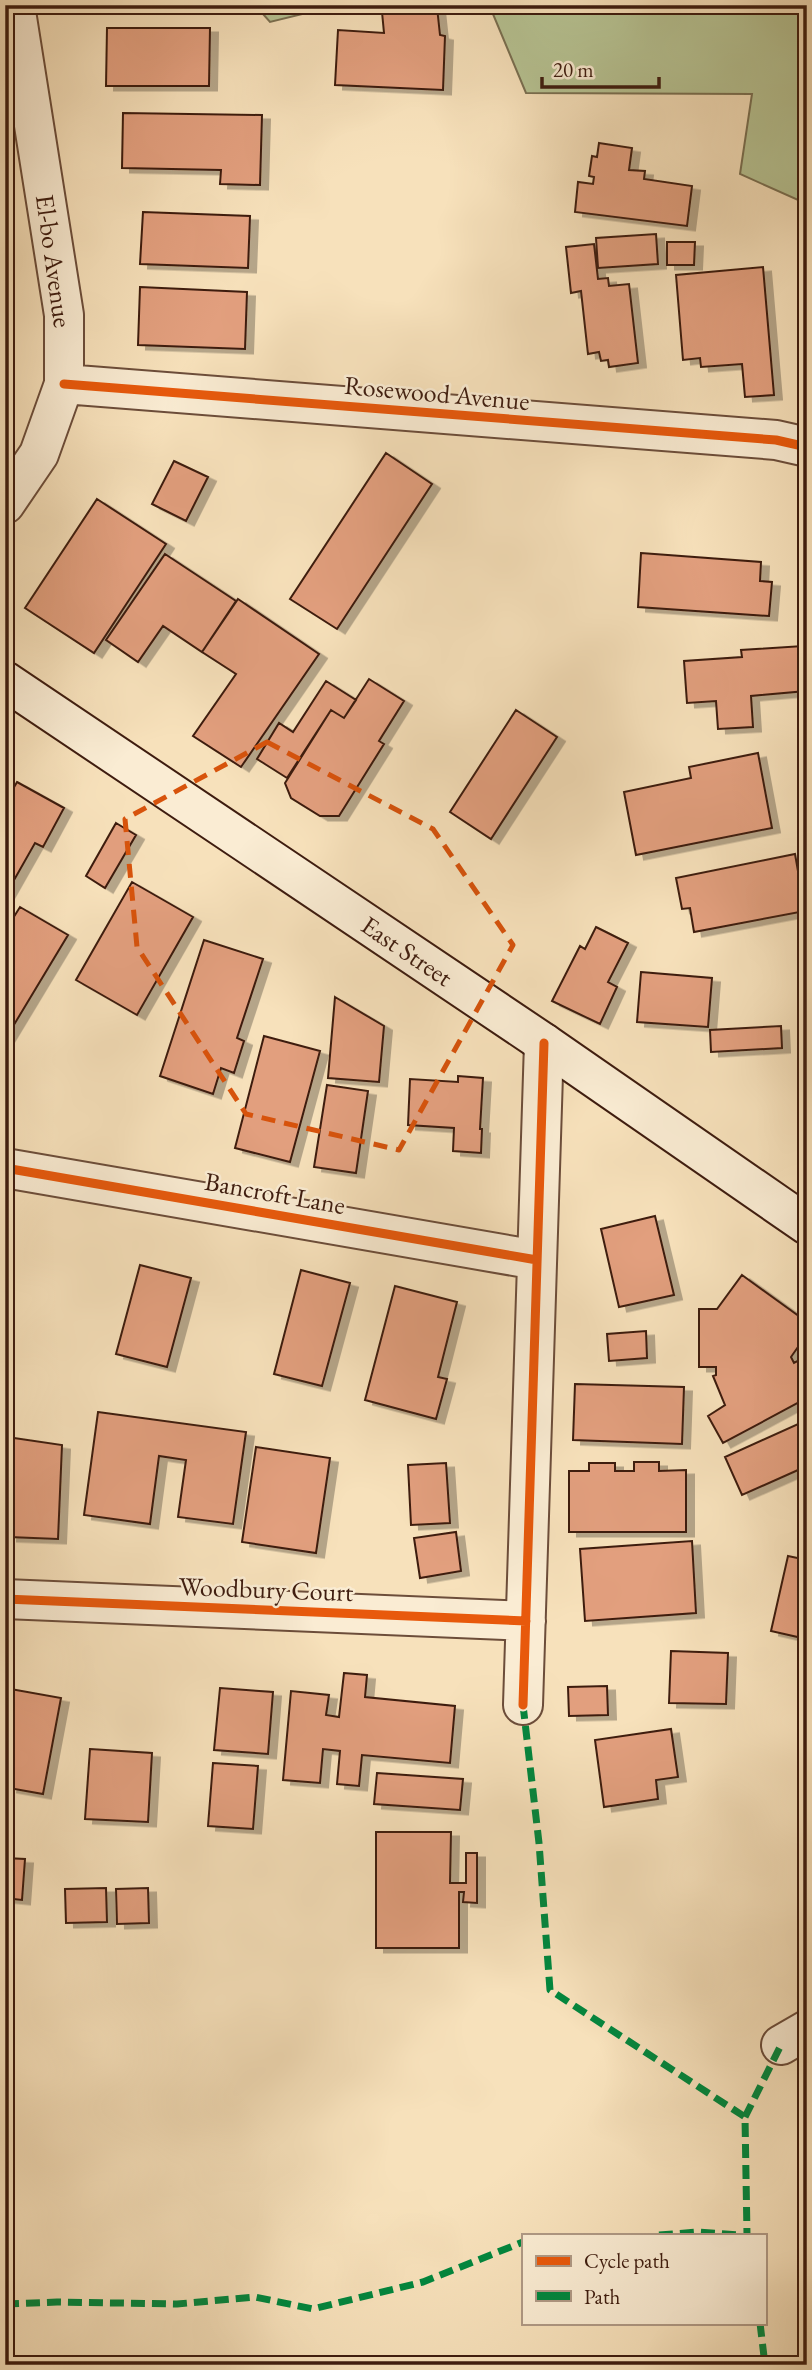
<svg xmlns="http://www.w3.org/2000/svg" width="812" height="2370" font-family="'EB Garamond',serif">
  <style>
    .green { fill: #b7c494; stroke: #7a7052; stroke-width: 2 }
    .building { fill: #e29f7e; stroke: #3e1c0f; stroke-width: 2; filter: url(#shadow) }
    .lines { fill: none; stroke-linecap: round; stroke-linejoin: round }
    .minor-casing { stroke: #6c4d3a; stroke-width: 42 }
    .secondary-casing { stroke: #3e1c0f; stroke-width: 42 }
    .minor { stroke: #faecd3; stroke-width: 38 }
    .secondary { stroke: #faecd3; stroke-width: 38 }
    .quiet { stroke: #00873e; stroke-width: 7; stroke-dasharray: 14 7; stroke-linecap: butt }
    .cycleway-casing { stroke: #faecd3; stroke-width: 13 }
    .cycleway { stroke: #e8590c; stroke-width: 9 }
    .marked { fill: none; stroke: #d7530c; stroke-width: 5; stroke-dasharray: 14 9; stroke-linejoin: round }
    .labels { text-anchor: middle; stroke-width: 5; stroke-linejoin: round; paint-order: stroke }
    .street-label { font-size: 26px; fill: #3e1c0f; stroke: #faecd3 }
  </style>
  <defs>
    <filter id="shadow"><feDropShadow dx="8" dy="4.5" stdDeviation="0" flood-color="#0004"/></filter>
  </defs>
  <rect width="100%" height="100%" fill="#f7e1bb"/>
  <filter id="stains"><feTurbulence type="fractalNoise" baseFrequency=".00286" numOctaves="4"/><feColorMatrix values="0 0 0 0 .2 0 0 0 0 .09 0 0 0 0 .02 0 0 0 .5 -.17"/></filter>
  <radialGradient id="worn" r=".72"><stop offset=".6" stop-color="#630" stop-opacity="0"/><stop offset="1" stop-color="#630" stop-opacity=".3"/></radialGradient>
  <path class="green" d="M255,5H339L270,22Z
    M472,5H807V204L740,174L752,94L526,93L493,14Z"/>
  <path class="building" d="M437,7L440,35L445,36L443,90L335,85L338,30L384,33L382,12Z
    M107,28H210L209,86H106Z
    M123,113L262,115L260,185L220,184L221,170L122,168Z
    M599,143L632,148L629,170L645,171L644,179L692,186L687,226L575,212L578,182L593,184L594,177L589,176L592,156L597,157Z
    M143,212L250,216L248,268L140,264Z
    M656,234L658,264L598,268L596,238Z
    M667,242H695L694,265H667Z
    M594,244L598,279L608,278L609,286L629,284L638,363L609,367L608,360L601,361L599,352L588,354L581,291L571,293L566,247Z
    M763,267L774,395L745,397L742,364L701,367L700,358L683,360L676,275Z
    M140,287L247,292L245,349L138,345Z
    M386,453L432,484L337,629L290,599Z
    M174,461L208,477L186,521L152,504Z
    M97,499L166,544L94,653L25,608Z
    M641,553L761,562L760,581L772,582L769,616L638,607Z
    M165,554L236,601L202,652L163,626L138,662L106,640Z
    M238,599L319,654L241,767L193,736L236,674L202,652Z
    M803,646L806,691L751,696L753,727L718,729L716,701L687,703L684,661L742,657L741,650Z
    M369,679L404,701L379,741L384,744L339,816H320L291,798L285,783L331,710L344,718Z
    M326,681L356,700L344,718L331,710L287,778L257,759L279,723L293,732Z
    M516,710L557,737L491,839L450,812Z
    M758,753L772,828L636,855L624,792L691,778L689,767Z
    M17,782L64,808L43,847L35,843L5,896V803Z
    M116,823L136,835L105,888L86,876Z
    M795,854L805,911L694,932L690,908L682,909L676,878Z
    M132,882L193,917L137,1015L76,980Z
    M20,907L68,935L6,1038L5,931Z
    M596,927L628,943L608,982L617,987L600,1024L552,1001L580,946L585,949Z
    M204,940L263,959L237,1038L244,1041L234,1073L221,1068L213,1094L160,1076Z
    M641,972L712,978L708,1027L637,1022Z
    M335,997L384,1026L379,1082L328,1078Z
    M781,1026L782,1048L711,1052L710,1030Z
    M264,1036L320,1051L290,1162L235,1148Z
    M458,1076L483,1078L480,1129H482L481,1153L453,1151L454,1128L408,1125L410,1079L458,1082Z
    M327,1085L368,1091L356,1173L314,1167Z
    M655,1216L674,1295L619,1307L601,1229Z
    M140,1265L191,1278L167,1367L116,1354Z
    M301,1270L350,1283L322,1386L274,1374Z
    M742,1275L807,1322V1334L791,1357L794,1363L807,1356V1398L723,1443L708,1416L725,1405L713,1376L716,1375V1367H699V1309H717Z
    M395,1286L457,1302L438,1377L447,1379L436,1419L365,1400Z
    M646,1331L647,1358L609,1361L607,1334Z
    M575,1384L684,1387L682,1444L573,1440Z
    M98,1412L246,1432L233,1524L178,1517L186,1460L159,1456L150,1524L84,1515Z
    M807,1420V1466L742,1495L725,1457Z
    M14,1438L62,1445L58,1539L9,1537Z
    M256,1447L330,1458L316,1553L242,1542Z
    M634,1462H659V1471L686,1470V1532H569V1471H589V1463H615V1471H634Z
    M446,1463L450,1523L411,1525L408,1465Z
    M456,1532L461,1571L420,1578L414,1538Z
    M692,1541L696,1613L585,1621L580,1549Z
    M788,1556L807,1560V1616L802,1638L771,1631Z
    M807,1616V1639L802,1638Z
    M671,1651L728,1653L726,1704L669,1703Z
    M344,1673L367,1675L365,1697L455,1706L450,1763L362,1755L359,1786L337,1784L340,1751L323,1749L320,1783L283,1780L291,1691L329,1695L326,1715L339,1717Z
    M607,1686L608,1715L569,1716L568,1687Z
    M5,1688L61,1698L43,1794L9,1788L13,1771L5,1770Z
    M220,1688L273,1692L268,1754L214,1750Z
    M671,1729L678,1777L656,1780L658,1799L604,1807L595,1740Z
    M90,1749L152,1753L148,1822L85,1819Z
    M213,1763L258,1766L253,1829L208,1826Z
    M377,1773L463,1779L460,1810L374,1804Z
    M376,1832H451L450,1883H466V1853H477V1903L463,1902L464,1892H459V1948H376Z
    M5,1858L25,1859L22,1900L5,1898Z
    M106,1888L107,1922L66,1923L65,1889Z
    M148,1888L149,1923L117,1924L116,1889Z"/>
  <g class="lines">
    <g class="minor-casing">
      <path id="minor" d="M64,384L776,440L807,447
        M5,504L39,454L64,384V315L15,5
        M5,1168L537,1260
        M5,1599L526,1621
        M523,1705L544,1043
        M781,2045L807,2030"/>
    </g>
    <g class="secondary-casing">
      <path id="secondary" d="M5,681L544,1043L807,1225"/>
    </g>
    <use href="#minor" class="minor"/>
    <use href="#secondary" class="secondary"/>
    <path class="quiet" d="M523,1705L539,1843L550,1990L745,2117L747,2235
      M745,2117L781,2045
      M659,2235L698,2232L740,2235
      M5,2304L57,2302L177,2304L255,2297L313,2309L423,2282L523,2242
      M760,2323L765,2365"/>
    <g class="cycleway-casing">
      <path id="cycleway" d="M64,384L776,440L807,447
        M5,1168L537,1260
        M5,1599L526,1621
        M523,1705L544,1043"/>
    </g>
    <use href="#cycleway" class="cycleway"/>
  </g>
  <path class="marked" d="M267,742L433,829L513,945L399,1150L246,1114L137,947L125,819Z"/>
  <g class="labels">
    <g class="street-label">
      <text transform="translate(54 261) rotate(82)" y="9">El-bo Avenue</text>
      <text transform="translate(437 393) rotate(5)" y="9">Rosewood Avenue</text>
      <text transform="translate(407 951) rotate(34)" y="9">East Street</text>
      <text transform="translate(275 1193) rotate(10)" y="9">Bancroft Lane</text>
      <text transform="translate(266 1589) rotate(2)" y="9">Woodbury Court</text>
    </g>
  </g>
  <rect width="812" height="2370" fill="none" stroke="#f7e1bb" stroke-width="28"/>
  <rect x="7" y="7" width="798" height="2356" fill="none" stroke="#3e1c0f" stroke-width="3.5"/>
  <rect x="14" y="14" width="784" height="2342" fill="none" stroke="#3e1c0f" stroke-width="2"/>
  <rect x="522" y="2234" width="245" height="91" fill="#faecd3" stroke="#af9985" stroke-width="2"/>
  <rect x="536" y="2256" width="35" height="10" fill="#e8590c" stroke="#af9985" stroke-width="2"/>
  <text x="584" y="2268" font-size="21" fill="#3e1c0f">Cycle path</text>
  <rect x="536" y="2291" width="35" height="10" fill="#00873e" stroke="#af9985" stroke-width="2"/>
  <text x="584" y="2304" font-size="21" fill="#3e1c0f">Path</text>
  <path d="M542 77v10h117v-10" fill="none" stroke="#3e1c0f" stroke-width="3.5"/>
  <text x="553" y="77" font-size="21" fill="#3e1c0f" stroke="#faecd3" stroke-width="5" paint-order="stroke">20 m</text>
  <rect width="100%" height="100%" filter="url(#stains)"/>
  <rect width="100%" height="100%" fill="url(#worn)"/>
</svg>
